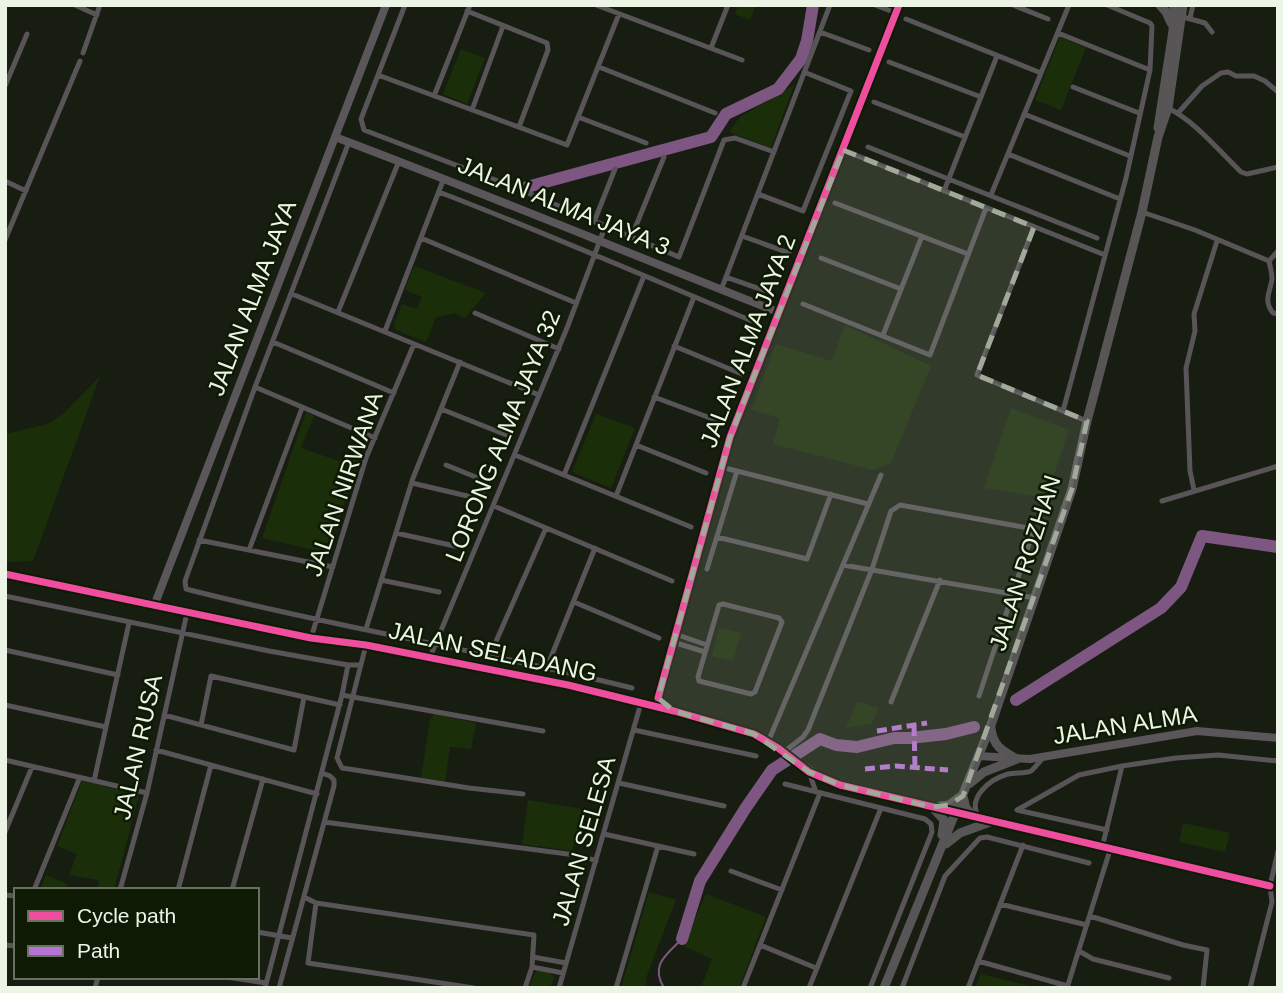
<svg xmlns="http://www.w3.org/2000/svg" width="1283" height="993" font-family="Helvetica,sans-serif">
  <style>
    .green { fill: #1b2e0a }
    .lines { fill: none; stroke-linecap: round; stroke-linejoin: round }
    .stream { stroke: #7e5682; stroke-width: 2 }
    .river { stroke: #7e5682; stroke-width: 12 }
    .street { stroke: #585458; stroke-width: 5 }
    .secondary { stroke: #5a5659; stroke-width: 8 }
    .primary { stroke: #585557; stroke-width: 9 }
    .quiet { stroke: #b673d3; stroke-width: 5; stroke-dasharray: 10 5; stroke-linecap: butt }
    .cycleway-casing { stroke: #0e1a04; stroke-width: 11 }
    .cycleway { stroke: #ef4d9e; stroke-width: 7 }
    .marked { fill: #a1a99b; fill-opacity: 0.2; stroke: #a1a99b; stroke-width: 5; stroke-dasharray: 14 9; stroke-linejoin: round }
    .labels { text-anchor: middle; stroke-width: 5; stroke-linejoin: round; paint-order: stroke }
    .street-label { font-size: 24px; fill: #ebf4e5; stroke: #0e1a04 }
  </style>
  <rect width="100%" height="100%" fill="#171e11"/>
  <path class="green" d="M738,5H756L750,20L735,14Z
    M1060,37L1086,48L1061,110L1035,100Z
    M461,49L485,58L467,104L443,94Z
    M794,85L771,148L729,132L740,117Z
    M414,266L486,293L465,318L455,313L436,317L426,342L396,330L394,324L402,304L417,309L422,297L405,290Z
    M845,325L931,366L891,463L873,470L773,444L780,418L751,410L776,344L832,361Z
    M100,376L33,561L5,562V434L48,424L64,413Z
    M1011,408L1069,430L1046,498L984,488Z
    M306,412L314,416L301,448L347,464L353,448L362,452L327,553L262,538Z
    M596,414L635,428L611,488L572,472Z
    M719,628L741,633L733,661L712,656Z
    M857,701L878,708L872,724L846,728Z
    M434,714L476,723L471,749L450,747L445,782L421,778L430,720Z
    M82,781L139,795L114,890H98L99,880L69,875L77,854L57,846Z
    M528,800L583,809L572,851L522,844Z
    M1183,823L1230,833L1225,852L1179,842Z
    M46,875L67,884L66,890H40Z
    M649,892L676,900L647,975L645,988H621Z
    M706,894L766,917L739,988H709L702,985L712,959L683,946Z
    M538,970L548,971L554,977L550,988H529L534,974Z
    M981,974L1038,988H975Z"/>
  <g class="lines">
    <path class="stream" d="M664,988C650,965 666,955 682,939"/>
    <path class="river" d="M527,187L711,137L726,114L778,89L801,59L807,41L813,5
      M1016,700L1161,608L1181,587L1202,536L1278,547
      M682,939L700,881L745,809L772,770L820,739L836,745L857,747L894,738H910L946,734L974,727"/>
    <path class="street" d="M75,5L97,15
      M405,5L361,119L364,130L521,190L679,257L724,140L735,138L774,152
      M596,5L742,60
      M875,5L896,13
      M1013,5L1048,19
      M467,11L547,43L548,50L519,127
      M1183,17L1205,23L1212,32
      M1190,18L1193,5
      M906,19L1041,73
      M820,32L869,50
      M1058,33L1150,70
      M711,48L728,5
      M83,53L100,5
      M889,62L981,97
      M599,67L715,113
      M378,75L567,145L619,14
      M5,86L27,34
      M1073,87L1139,113
      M434,96L470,5
      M874,102L965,137
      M1168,108C1196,122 1218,150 1241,172L1247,174L1278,167
      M472,110L503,26
      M1178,113L1202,86L1221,73L1228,72L1236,76H1254L1265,81L1278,92
      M1024,114L1130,156
      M578,117L646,143
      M349,142L255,387L185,581L186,589C334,627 485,651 632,688
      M868,147L1097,238
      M843,150L1105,255
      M1008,154L1120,199
      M5,181L26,191
      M944,191L997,56
      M439,192C546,233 651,279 757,323
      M758,194L803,211L851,91L804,72
      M991,195L1069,5
      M835,203L968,254
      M1142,212L1195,230L1269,261
      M594,222L615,169
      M1034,227L977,375L1087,421
      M742,236L789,253
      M421,238L576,303
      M631,238L664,157
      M5,240L80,61
      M821,258L901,289
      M1269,261C1270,266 1272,273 1272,279C1270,293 1263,300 1273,313L1278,314
      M1269,261L1278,251
      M726,277L771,293
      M721,290L830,5
      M292,294L539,395
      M803,304L930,355L986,208
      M338,312L399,161
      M475,313L559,349
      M385,331L444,178
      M883,335L922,236
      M273,342L394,393
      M674,346L742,374
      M255,387L375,438
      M654,397L721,422
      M441,409L509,436
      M1063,411L1126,178L1150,70L1152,26L1150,23L1107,5
      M636,445L706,473
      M515,455L691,527
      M721,467L868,504
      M564,475L644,276
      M412,483L480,499L485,486L483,480L446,465
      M1194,490L1190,471L1186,368L1195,331L1194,314L1217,241
      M616,496L694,297
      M1162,501L1278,466
      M494,506L672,581
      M396,533L459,547
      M717,537L807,559L831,494
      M199,540L333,567
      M249,550L302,408
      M843,565L1035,598
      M707,569L737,471
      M381,580L439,592
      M5,596L269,651L348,665H361
      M574,602L659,638
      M723,604L779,618L782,622L755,692L751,694L699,681L698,677L719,605Z
      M366,629L413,478L460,362
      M675,634L707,645
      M311,638L366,458L414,344
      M673,642L705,652
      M5,650L118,675
      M490,655L546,528
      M430,657L567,328L605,227
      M547,667L595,548
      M342,695L543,731
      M891,702L940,580
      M5,705L106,727
      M164,715L294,750L304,697
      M201,725L211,676L340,705
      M634,730L756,756
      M768,742L881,475
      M156,750L317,794
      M784,752L803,737L808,730L872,569L891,511L900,505L1034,529L979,696
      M337,758L342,768L349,769L469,788L523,794
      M337,758L366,645
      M5,760L147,793
      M809,772L816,792
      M94,781L129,623
      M619,783L724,806
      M785,784L925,819L931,824L932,832L870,988
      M1017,810L1079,775L1122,766L1176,758L1218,755L1278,761
      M1017,810L1107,830
      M956,812L990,822L1270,886
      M979,818C966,798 990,779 1008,774C1015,772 1025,774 1031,771C1034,769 1039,762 1042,759
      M324,822L583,856L596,861
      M5,832L32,767
      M604,834L694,854
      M1102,848L1122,766
      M731,871L782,890
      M34,890L80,777
      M120,890L147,793L187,613
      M178,890L211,765
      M232,890L263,779
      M5,895L16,896
      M304,897L316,903L534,935L532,967L525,988
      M316,903L308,963L474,988
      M1000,904L1087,925
      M1090,916L1183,945L1207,950L1203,988
      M257,932L292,938
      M5,945L16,946
      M760,945L816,968
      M1079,951L1093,959L1169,978
      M533,957L566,963
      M978,961L1068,986
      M532,967L563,973
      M227,977L266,983
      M95,988L98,977
      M265,988L342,695L348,665
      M279,988L334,786V780L330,776L322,773
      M559,988L641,703
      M616,988L658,846
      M743,988L820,793
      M809,988L881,808
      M902,988L945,876L980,838L987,837L1089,863
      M968,988L1023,845
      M1067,988L1110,850
      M1250,988L1272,902L1270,886L1278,851"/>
    <path class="secondary" d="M335,137C484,193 630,254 778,312
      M5,574L311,638L366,645L568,685L674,711L754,734L825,780L956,812
      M154,606L386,5
      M658,698L730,437L899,5
      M978,756L1030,759L1197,731L1278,738"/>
    <path class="primary" d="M1160,5L1166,12L1171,23
      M1158,128L1173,31L1174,5
      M991,728C993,746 1002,751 1017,759
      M969,784L984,772L1017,759
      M963,796L966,808L974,817
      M932,807L944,820L942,835
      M932,807L949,805L961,796
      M946,844L960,833L990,822
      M884,988L991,725L1072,489L1087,421L1142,212L1158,137L1168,108L1183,5"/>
    <path class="quiet" d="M914,726L915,768
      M877,731L927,723
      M865,769L896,766L948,770"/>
    <g class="cycleway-casing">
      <path id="cycleway" d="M5,574L311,638L366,645L568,685L674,711L754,734L778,748L809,772L840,785L1270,886
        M658,698L730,437L899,5"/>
    </g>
    <use href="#cycleway" class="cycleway"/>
  </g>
  <path class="marked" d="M843,150L1034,227L977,375L1087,421L1072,489L963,796L949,805L932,807L840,785L809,772L754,734L674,711L658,698L730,437Z"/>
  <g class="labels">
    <g class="street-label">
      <text transform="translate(564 206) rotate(22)" y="8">JALAN ALMA JAYA 3</text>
      <text transform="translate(252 298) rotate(-69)" y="8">JALAN ALMA JAYA</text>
      <text transform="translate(748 341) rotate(-69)" y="8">JALAN ALMA JAYA 2</text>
      <text transform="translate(503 436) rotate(-68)" y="8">LORONG ALMA JAYA 32</text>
      <text transform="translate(344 484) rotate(-71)" y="8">JALAN NIRWANA</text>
      <text transform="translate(1025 563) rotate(-72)" y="8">JALAN ROZHAN</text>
      <text transform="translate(493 652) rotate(12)" y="8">JALAN SELADANG</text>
      <text transform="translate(1125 725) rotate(-9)" y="8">JALAN ALMA</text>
      <text transform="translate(138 747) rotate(-77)" y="8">JALAN RUSA</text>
      <text transform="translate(584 841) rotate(-74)" y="8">JALAN SELESA</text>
    </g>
  </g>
  <rect width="1283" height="993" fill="none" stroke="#ebf4e5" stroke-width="14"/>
  <rect x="14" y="888" width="245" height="91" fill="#0e1a04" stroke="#66715e" stroke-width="2"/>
  <rect x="28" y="911" width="35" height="10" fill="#ef4d9e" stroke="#66715e" stroke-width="2"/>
  <text x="77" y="923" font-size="21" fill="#ebf4e5">Cycle path</text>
  <rect x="28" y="946" width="35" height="10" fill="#b673d3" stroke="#66715e" stroke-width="2"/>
  <text x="77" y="958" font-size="21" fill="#ebf4e5">Path</text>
</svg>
